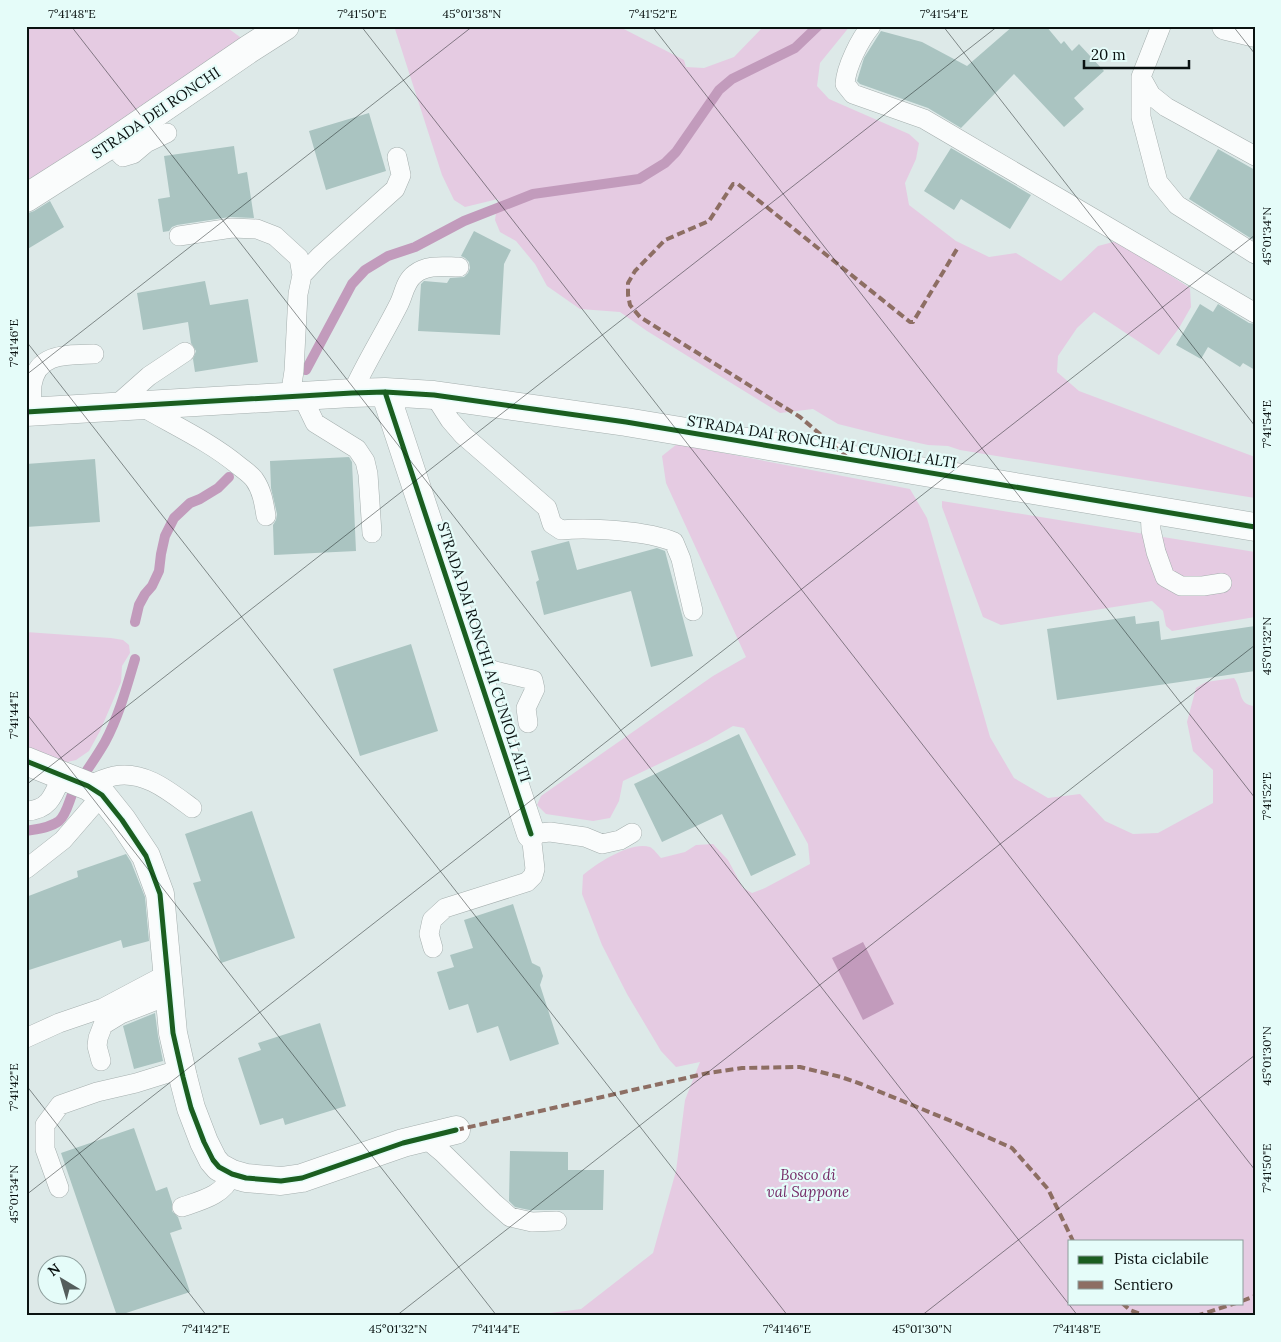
<svg xmlns="http://www.w3.org/2000/svg" width="1281" height="1342" font-family="Lora,serif">
  <style>
    .green { fill: #e5cbe2; fill-rule: evenodd }
    .water { fill: #c29bbc }
    .lines { fill: none; stroke-linecap: round; stroke-linejoin: round }
    .stream { stroke: #c29bbc; stroke-width: 10 }
    .building { fill: #aac4c1 }
    .lane-casing { stroke: #a5afae; stroke-width: 20 }
    .street-casing { stroke: #a5afae; stroke-width: 29 }
    .lane { stroke: #fafcfc; stroke-width: 19 }
    .street { stroke: #fafcfc; stroke-width: 28 }
    .quiet { stroke: #8d6e63; stroke-width: 4; stroke-dasharray: 8 4; stroke-linecap: butt }
    .cycleway-casing { stroke: #e5fcf9; stroke-width: 8 }
    .cycleway { stroke: #1b5e20; stroke-width: 5 }
    .ticks { fill: none; stroke: #0a1211; stroke-width: 1; stroke-opacity: 0.45 }
    .labels { text-anchor: middle; stroke-width: 4.5; stroke-linejoin: round; paint-order: stroke }
    .street-label { font-size: 15px; fill: #0a1211; stroke: #e5fcf9 }
    .park-label { font-size: 15px; font-style: italic; fill: #752b68; stroke: #e5fcf9 }
    .neatline { fill: none; stroke: #0a1211; stroke-width: 2 }
    .ticks-label { font-size: 12px; text-anchor: middle; fill: #0a1211 }
  </style>
  <rect width="100%" height="100%" fill="#dde9e8"/>
  <path class="green" d="M26,26H225L244,40L26,185Z
    M394,26H618L684,60L686,67L704,68L734,57L764,26H850L820,63L817,86L829,99L909,134L919,143L916,159L905,183L909,205L956,241L989,257L1016,253L1061,281L1098,246L1117,241L1190,288L1191,307L1179,328L1159,355L1094,312L1077,328L1058,356L1057,372L1079,391L1255,457V498L960,450L948,446L928,445L882,435L838,424L813,409L780,413L647,331L620,312L580,309L547,286L535,264L516,241L500,232L495,220L498,199L465,207L454,200L442,175Z
    M677,444L910,489L927,518L990,737L1014,778L1048,798L1080,794L1105,821L1133,834L1158,833L1213,803V770L1193,751L1187,722L1196,688L1206,682L1234,678C1243,690 1237,705 1255,706V1316H527L581,1309L653,1253L676,1171L685,1100L700,1062L676,1067L661,1051L627,994L602,945L582,894L583,875C597,863 631,841 650,847C654,849 658,855 661,858L685,852L696,845L713,844L728,860L743,888L752,893L765,888L810,864L808,844L744,728L733,726L707,741L623,781L619,801L610,818L593,821L546,814L537,805L541,796L713,676L746,657L666,483L662,456ZM1070,1241H1242V1303H1070Z
    M942,501L1255,552V617L1172,631L1166,626L1163,611L1152,601L1001,625L983,617L942,507Z
    M26,632L111,638L123,640L129,645L130,653L122,666L121,682L100,731L89,751L76,760L63,763L26,752Z"/>
  <path class="water" d="M863,942L894,1004L863,1020L832,958Z"/>
  <g class="lines">
    <path class="stream" d="M306,370L352,284L365,270L388,256L415,247L464,221L533,194L639,179L665,163L676,152L719,90L732,79L795,48L818,26
      M135,622L139,605L145,594L152,586L159,571L161,554L165,536L174,518L190,503L200,499L218,488L229,477
      M26,831C37,829 50,828 59,821C67,814 69,800 74,790C84,774 96,758 105,742C119,716 127,686 135,659"/>
  </g>
  <path class="building" d="M1013,26H1046L1061,44L1064,41L1072,51L1079,44L1104,71L1074,98L1084,109L1064,127L1014,74L961,128L928,108L860,84L857,81L864,58L881,31L922,42L967,66Z
    M369,113L386,171L326,190L309,131Z
    M234,146L238,174L247,172L254,218L230,217L177,225L172,227L169,231L163,232L158,199L170,197L164,156Z
    M951,148L1031,195L1010,229L961,199L954,210L924,191Z
    M1218,149L1255,170V241L1189,199Z
    M50,201L64,227L26,250V214L34,211Z
    M474,231L511,250L504,264L500,335L418,331L421,284L424,281L447,283L450,278L464,277L468,273L470,268L469,262L465,258L461,256Z
    M205,281L210,305L248,299L258,362L195,372L193,359L196,351L191,343L188,322L143,330L137,293Z
    M1200,304L1213,312L1218,304L1249,323L1255,324V370L1243,363L1240,367L1208,347L1201,359L1176,345Z
    M349,457L352,462L356,551L274,555L273,525L276,520L277,514L271,488L270,461Z
    M95,459L100,522L26,527V464Z
    M569,541L577,570L657,548L665,551L693,656L651,667L631,591L544,615L536,582L539,580L531,551Z
    M1135,616L1136,624L1159,621L1161,640L1255,626V671L1057,700L1047,629Z
    M411,644L438,731L360,756L333,669Z
    M739,734L796,855L751,876L722,814L662,842L634,784Z
    M252,811L295,938L221,963L193,883L201,881L185,834Z
    M126,854L131,862L145,897L149,941L123,948L121,940L26,971V897L78,877L77,871Z
    M513,904L532,963L540,967L543,976L540,985L559,1044L510,1061L498,1026L477,1033L468,1004L449,1010L437,972L454,967L450,955L473,948L464,920Z
    M155,1013L158,1036L163,1061L134,1069L123,1026Z
    M320,1023L346,1106L285,1125L283,1118L260,1125L238,1058L261,1050L258,1043Z
    M134,1128L156,1191L167,1187L172,1202V1211L178,1217L182,1229L170,1233L190,1292L117,1316L61,1153Z
    M510,1151L568,1152V1170H604L603,1210H529L515,1207L509,1201Z"/>
  <g class="lines">
    <g class="lane-casing">
      <path id="lane" d="M871,26C860,39 846,67 845,84L853,94L924,119L1255,313
        M1161,26L1141,77V117L1158,182L1177,205L1255,254
        M1141,77L1151,95L1166,107L1255,156
        M103,149L116,150L123,157L133,154L146,143L167,133
        M179,236L232,228L257,229L275,236L299,258L302,275L298,294L294,371L290,397
        M302,275L320,256L395,189L401,175L397,157
        M352,393C366,362 384,334 399,304C404,294 405,281 415,274C427,264 445,267 459,267
        M434,395L450,420L463,435L547,508L552,524L561,530C589,527 649,531 674,542L681,559L693,611
        M302,396L315,423L357,449L365,461L368,474L372,533
        M139,405C173,425 209,441 239,466C244,470 250,474 254,479C262,490 264,503 266,516
        M114,407L149,376L185,352
        M33,412C32,403 31,393 32,385C37,352 68,355 94,354
        M1150,509L1151,530L1156,552L1165,577L1181,586H1203L1222,583
        M475,664L495,671L533,680L535,689L526,708L528,723
        M88,786C96,782 105,778 114,776C144,770 169,791 192,808
        M26,811C50,810 54,794 62,775
        M26,869L63,840L102,795
        M433,948L429,934L432,920L445,908L527,882L533,876L535,869L531,834L550,832L585,837L602,844L620,840L632,833
        M26,1038L59,1023L103,1008L169,973
        M101,1061L97,1046L98,1038L103,1025L121,1014L170,995
        M425,1138L443,1153L493,1202L510,1217L532,1222L557,1221
        M59,1188L45,1149V1125L60,1105L97,1092L136,1083L181,1069
        M182,1207C203,1200 224,1195 232,1174"/>
    </g>
    <g class="street-casing">
      <path id="street" d="M1226,26L1255,33
        M26,198L103,149L249,49L285,26
        M385,392L531,834
        M26,412L352,393L385,392L434,395L626,422L1255,527
        M26,761L88,786L102,795L122,820L146,856L160,894L173,1033L183,1077L191,1108L204,1142L213,1160L219,1167L232,1174L246,1178L281,1181L302,1178L403,1143L456,1130"/>
    </g>
    <use href="#lane" class="lane"/>
    <use href="#street" class="street"/>
    <path class="quiet" d="M848,458L800,417L640,317L630,305L628,295V283L635,271L665,240L709,221L733,184H738L910,322H913L957,249
      M456,1130L708,1073L742,1068L800,1067L841,1077L861,1084L956,1123L1012,1148L1048,1189L1073,1241
      M1242,1301L1255,1296
      M1122,1303L1130,1310L1145,1316
      M1196,1316L1236,1303"/>
    <g class="cycleway-casing">
      <path id="cycleway" d="M385,392L531,834
        M26,412L352,393L385,392L434,395L626,422L1255,527
        M26,761L88,786L102,795L122,820L146,856L160,894L173,1033L183,1077L191,1108L204,1142L213,1160L219,1167L232,1174L246,1178L281,1181L302,1178L403,1143L456,1130"/>
    </g>
    <use href="#cycleway" class="cycleway"/>
  </g>
  <path class="ticks" d="M71,26L1078,1316M361,26L1255,1170M652,26L1255,798M943,26L1255,426M1233,26L1255,54M26,341L788,1316M26,375L473,26M26,713L497,1316M26,785L998,26M26,1085L207,1316M26,1195L1255,235M396,1316L1255,645M921,1316L1255,1055"/>
  <g class="labels">
    <g class="street-label">
      <text transform="translate(156 113) rotate(-34)" y="5">STRADA DEI RONCHI</text>
      <text transform="translate(822 442) rotate(9)" y="5">STRADA DAI RONCHI AI CUNIOLI ALTI</text>
      <text transform="translate(484 652) rotate(72)" y="5">STRADA DAI RONCHI AI CUNIOLI ALTI</text>
    </g>
    <g class="park-label">
      <text x="808" y="1180">Bosco di<tspan x="808" dy="17">val Sappone</tspan></text>
    </g>
  </g>
  <rect width="1281" height="1342" fill="none" stroke="#e5fcf9" stroke-width="55"/>
  <rect x="1068" y="1240" width="175" height="65" fill="#e5fcf9" stroke="#8d9e9c"/>
  <rect x="1078" y="1256" width="25" height="8" fill="#1b5e20" stroke="#8d9e9c"/>
  <text x="1114" y="1264" font-size="15" fill="#0a1211">Pista ciclabile</text>
  <rect x="1078" y="1281" width="25" height="8" fill="#8d6e63" stroke="#8d9e9c"/>
  <text x="1114" y="1290" font-size="15" fill="#0a1211">Sentiero</text>
  <g transform="translate(62 1280) rotate(322)"><circle r="24" fill="#e5fcf9" stroke="#8d9e9c"/>
  <path d="M0-4L9 19L0 12L-9 19Z" fill="#545d5c"/>
  <text y="-8" font-size="14" font-weight="bold" text-anchor="middle" fill="#0a1211">N</text>
  </g>
  <path d="M1084 60v8h105v-8" fill="none" stroke="#0a1211" stroke-width="2.5"/>
  <text x="1091" y="60" font-size="15" fill="#0a1211" stroke="#e5fcf9" stroke-width="4" paint-order="stroke">20 m</text>
  <rect x="28" y="28" width="1226" height="1286" class="neatline"/>
  <g class="ticks-label">
    <text x="72" y="18">7°41'48"E</text>
    <text x="362" y="18">7°41'50"E</text>
    <text x="472" y="18">45°01'38"N</text>
    <text x="653" y="18">7°41'52"E</text>
    <text x="944" y="18">7°41'54"E</text>
    <text transform="translate(1267 236) rotate(-90)" y="4">45°01'34"N</text>
    <text transform="translate(14 343) rotate(-90)" y="4">7°41'46"E</text>
    <text transform="translate(1267 424) rotate(-90)" y="4">7°41'54"E</text>
    <text transform="translate(1267 646) rotate(-90)" y="4">45°01'32"N</text>
    <text transform="translate(14 715) rotate(-90)" y="4">7°41'44"E</text>
    <text transform="translate(1267 796) rotate(-90)" y="4">7°41'52"E</text>
    <text transform="translate(1267 1056) rotate(-90)" y="4">45°01'30"N</text>
    <text transform="translate(14 1087) rotate(-90)" y="4">7°41'42"E</text>
    <text transform="translate(1267 1168) rotate(-90)" y="4">7°41'50"E</text>
    <text transform="translate(14 1194) rotate(-90)" y="4">45°01'34"N</text>
    <text x="206" y="1333">7°41'42"E</text>
    <text x="398" y="1333">45°01'32"N</text>
    <text x="496" y="1333">7°41'44"E</text>
    <text x="787" y="1333">7°41'46"E</text>
    <text x="922" y="1333">45°01'30"N</text>
    <text x="1077" y="1333">7°41'48"E</text>
  </g>
</svg>
